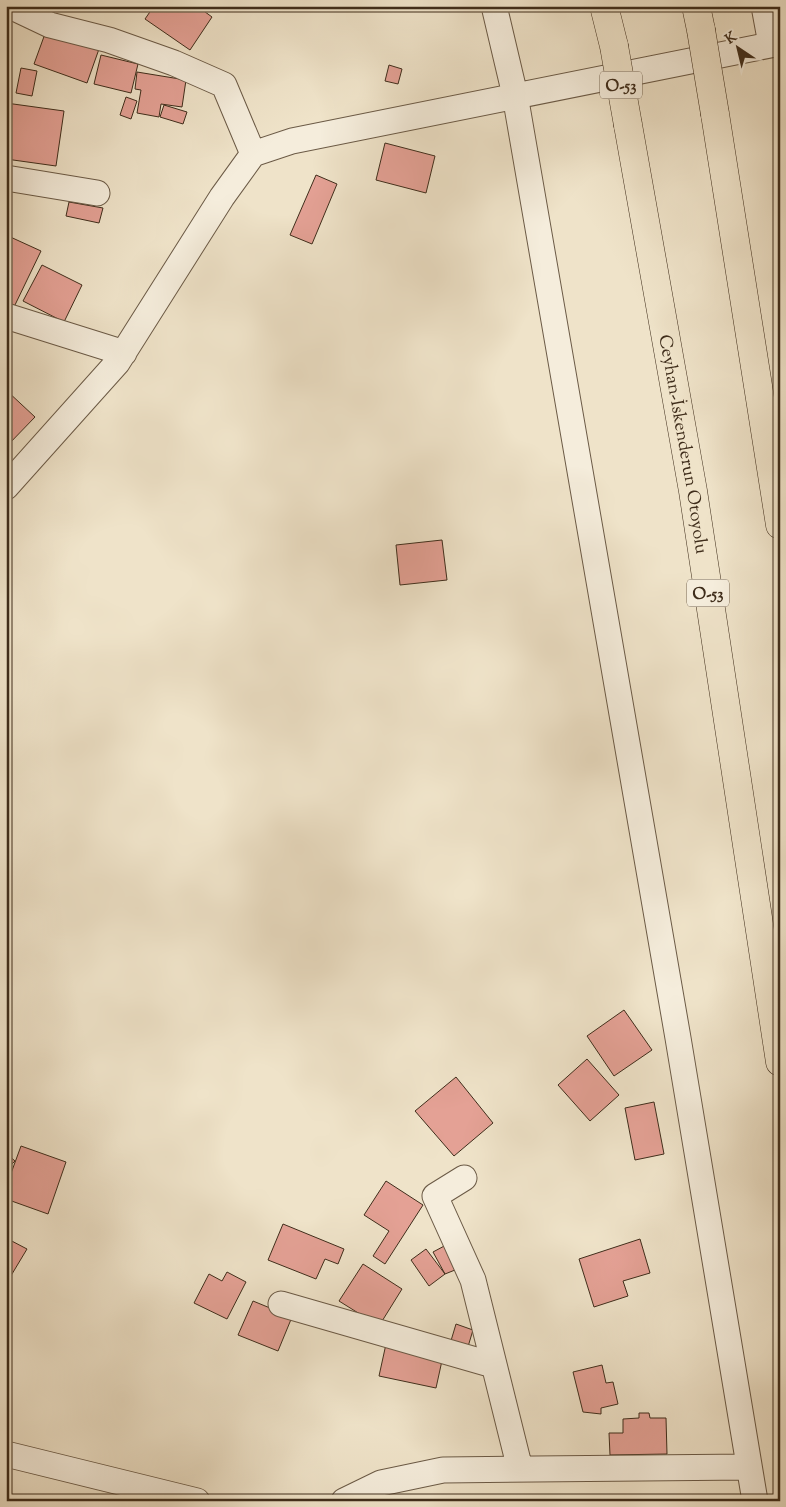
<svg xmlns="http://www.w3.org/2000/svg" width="786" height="1507" font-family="'Sorts Mill Goudy',serif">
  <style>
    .building { fill: #e4a195; stroke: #3f2d1b }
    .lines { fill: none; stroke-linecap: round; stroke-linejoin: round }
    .minor-casing { stroke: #6b5a46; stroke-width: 27 }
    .highway-casing { stroke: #3f2d1b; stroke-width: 29 }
    .minor { stroke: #f5eddc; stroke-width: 25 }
    .highway { stroke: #efe3c9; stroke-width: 28 }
    .highway-bridge-casing { stroke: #3f2d1b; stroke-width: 29; stroke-linecap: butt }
    .highway-bridge { stroke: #efe3c9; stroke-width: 28 }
    .labels { text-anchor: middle; stroke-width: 4; stroke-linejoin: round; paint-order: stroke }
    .shield { fill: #f5eddc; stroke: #766755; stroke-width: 1 }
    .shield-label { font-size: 16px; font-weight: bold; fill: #3f2d1b }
    .street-label { font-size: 18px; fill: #3f2d1b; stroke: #f5eddc }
  </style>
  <rect width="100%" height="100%" fill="#efe3c9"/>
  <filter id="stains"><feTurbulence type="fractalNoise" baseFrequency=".004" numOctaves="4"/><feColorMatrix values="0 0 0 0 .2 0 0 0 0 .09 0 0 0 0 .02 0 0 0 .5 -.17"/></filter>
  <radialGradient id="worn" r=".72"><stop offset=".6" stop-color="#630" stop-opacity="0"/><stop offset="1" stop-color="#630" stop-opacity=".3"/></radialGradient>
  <path class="building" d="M154,6H197L212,17L190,50L145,19Z
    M46,31L99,49L87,83L34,64Z
    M101,55L138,64L131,93L94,84Z
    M389,65L402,69L398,84L385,81Z
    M21,68L37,71L32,96L16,93Z
    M137,72L186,80L182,107L161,104L159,117L137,113L141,90L135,89Z
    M126,97L137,101L131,119L120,115Z
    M6,103L64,111L56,166L6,159Z
    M164,105L187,112L183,124L160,117Z
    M385,143L435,156L426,193L376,180Z
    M316,175L337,184L312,244L290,235Z
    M69,202L103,208L99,223L66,216Z
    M6,235L41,251L14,307L6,303Z
    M42,265L82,285L64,322L23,301Z
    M6,390L35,417L6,447Z
    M442,540L447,580L400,585L396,545Z
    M624,1010L652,1050L614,1076L587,1036Z
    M587,1059L619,1095L590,1121L558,1085Z
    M456,1077L493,1123L454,1156L415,1111Z
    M654,1102L664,1154L635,1160L625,1108Z
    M21,1146L66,1162L48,1214L6,1199V1187Z
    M6,1153L15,1161L6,1170Z
    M386,1181L423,1205L385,1264L373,1256L389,1231L364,1215Z
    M283,1224L344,1249L338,1264L325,1259L316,1279L268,1260Z
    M6,1238L27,1249L6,1284Z
    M640,1239L650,1273L623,1281L628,1296L594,1307L579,1259Z
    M448,1244L460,1268L445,1274L433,1252Z
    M426,1249L445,1274L429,1286L411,1260Z
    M363,1264L402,1289L379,1326L339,1301Z
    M227,1272L246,1282L227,1319L194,1303L209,1274L222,1281Z
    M253,1301L292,1317L278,1351L238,1335Z
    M456,1324L473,1330L467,1350L450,1344Z
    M386,1344L443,1356L436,1388L379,1376Z
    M602,1365L606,1383L613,1382L618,1404L601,1408V1414L583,1412L573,1372Z
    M639,1413H649L650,1418H666L667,1454L610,1455L609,1433H623V1419L639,1418Z"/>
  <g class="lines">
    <g class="minor-casing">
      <path id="minor" d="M10,6L50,25L109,40L174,63L224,85L253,154
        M494,6L515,95L678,1038L755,1501
        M764,6L771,44
        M6,178L97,193
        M6,316L124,353
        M6,487L117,363L222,197L253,154L292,141L780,43
        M464,1178L435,1196L473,1280L520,1469
        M281,1304L493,1365
        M6,1454L197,1501
        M344,1501L381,1483L443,1470L748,1467"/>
    </g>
    <g class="highway-casing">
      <g id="highway">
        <path d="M604,6L614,46"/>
        <path d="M696,6L701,30"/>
        <path d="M715,114L780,525"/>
        <path id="s1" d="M628,125L693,491L780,1062"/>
      </g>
    </g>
    <use href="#minor" class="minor"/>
    <use href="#highway" class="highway"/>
    <g class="highway-bridge-casing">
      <path id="highway-bridge" d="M701,30L715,114
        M614,46L628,125"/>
    </g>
    <use href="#highway-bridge" class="highway-bridge"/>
  </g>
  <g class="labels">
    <g class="shield">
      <rect x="600" y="71.5" width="42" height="27" rx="4"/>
      <rect x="687" y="579.5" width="42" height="27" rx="4"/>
    </g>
    <g class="shield-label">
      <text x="621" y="91">O-53</text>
      <text x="708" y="599">O-53</text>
    </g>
    <g class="street-label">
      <text dy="6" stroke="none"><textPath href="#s1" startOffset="324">Ceyhan-İskenderun Otoyolu</textPath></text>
    </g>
  </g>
  <rect width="786" height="1507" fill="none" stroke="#efe3c9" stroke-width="25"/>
  <rect x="8" y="8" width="771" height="1492" fill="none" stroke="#3f2d1b" stroke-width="2.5"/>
  <rect x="12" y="12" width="761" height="1482" fill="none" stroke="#3f2d1b"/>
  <g transform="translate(738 48) rotate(325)" stroke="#f5eddc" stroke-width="4" paint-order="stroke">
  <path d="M0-4L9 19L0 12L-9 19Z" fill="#3f2d1b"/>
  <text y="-8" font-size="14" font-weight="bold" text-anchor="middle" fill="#3f2d1b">K</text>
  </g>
  <rect width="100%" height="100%" filter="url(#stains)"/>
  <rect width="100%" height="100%" fill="url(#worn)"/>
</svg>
